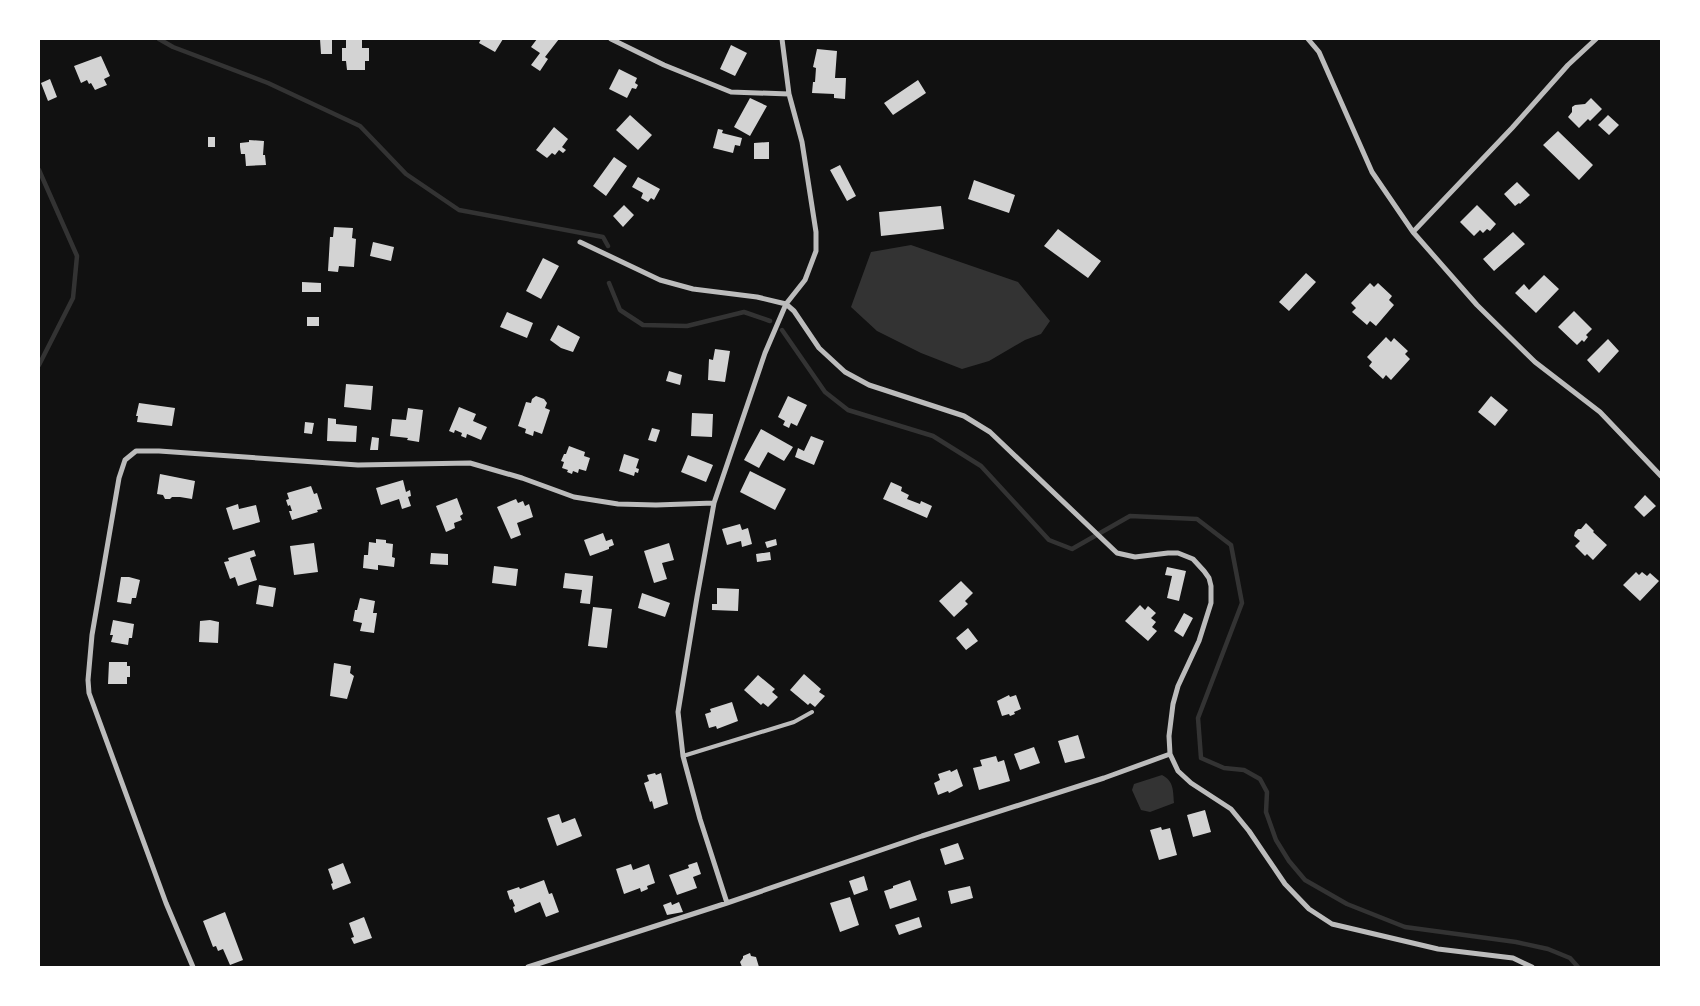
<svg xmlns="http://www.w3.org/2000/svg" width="1700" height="1006" font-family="'Exo 2',sans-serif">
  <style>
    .water { fill: #333 }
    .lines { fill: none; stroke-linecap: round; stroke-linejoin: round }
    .stream { stroke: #333; stroke-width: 4.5 }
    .building { fill: #d3d3d3 }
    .service { stroke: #bcbcbc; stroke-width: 4 }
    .minor { stroke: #bcbcbc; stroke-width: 5 }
  </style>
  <rect width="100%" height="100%" fill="#111"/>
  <path class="water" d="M911,245L1018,282L1050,321L1041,334L1025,340L989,361L962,369L921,353L877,331L851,307L871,252Z
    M1162,775C1174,781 1173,791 1174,803L1150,812L1141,810L1132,790L1134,784Z"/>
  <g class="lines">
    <path class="stream" d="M159,39L173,47L268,83L360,126L406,174L459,210L603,237L608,246
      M39,170L77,256L73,298L39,365
      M609,283L620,310L643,325L687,326L744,312L770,321
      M782,330L825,392L848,410L933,436L981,466L1049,540L1072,549L1130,516L1197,519L1231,545L1242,603L1198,718L1201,758L1224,768L1244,770L1260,779L1267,792L1266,812L1276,840L1289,861L1305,880L1347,904L1405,927L1516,942L1548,949L1570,958L1578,967"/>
  </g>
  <path class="building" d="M320,39H332V54H321Z
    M346,39H362V48H369V61H365V70H347L346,61H342V48H346Z
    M481,39H503L495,52L479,43Z
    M537,39H559L545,57L548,59L540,71L531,65L540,53L531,47Z
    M731,45L747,53L735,76L720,69Z
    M817,49L837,51L835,78H846L845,99L834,98V94L812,93L813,82H815L816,68L813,67Z
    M101,56L110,76L104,79L107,85L95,90L91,83L89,84L87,80L81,83L74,66Z
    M619,69L637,78L635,83L638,85L636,89L632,88L627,98L609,89Z
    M50,79L57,97L48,101L41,83Z
    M918,80L926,93L893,115L884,103Z
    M750,98L767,106L750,136L734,127Z
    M1591,98L1602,109L1590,121L1588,119L1579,128L1568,117L1572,112V107L1575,105L1585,104Z
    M630,115L652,135L638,150L616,130Z
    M1608,115L1619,125L1609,135L1598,125Z
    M554,127L568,139L562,147L566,150L563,153L559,150L555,155L552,153L547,158L536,150Z
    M718,129L723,130L722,133L742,138L740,146L735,145L733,153L713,148Z
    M1558,131L1593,165L1579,180L1543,145Z
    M208,137H215V147H208Z
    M249,140L264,141L263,155H265L266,165L246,166L245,154H241L240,147V143L249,142Z
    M769,142V159H754V143Z
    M614,157L627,166L606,196L593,186Z
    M840,165L856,196L847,201L830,170Z
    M638,177L660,189L654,200L651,198L648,202L641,198L643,193L632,187Z
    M974,180L1015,195L1009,213L968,199Z
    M1517,182L1530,195L1520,204L1519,203L1515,206L1504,194Z
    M624,205L634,215L623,227L613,216Z
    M1477,205L1496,224L1490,231L1487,229L1483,233L1480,230L1474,236L1460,222Z
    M941,206L944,229L881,236L879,212Z
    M334,227L353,228L352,238L356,239L354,267L339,266L338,272L328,271L330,237H333Z
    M1058,229L1101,261L1088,278L1044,246Z
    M1513,232L1525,244L1494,271L1483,259Z
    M373,242L394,247L391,261L370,256Z
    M543,258L559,266L541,299L526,291Z
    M1306,273L1316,282L1289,311L1279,302Z
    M1544,275L1559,289L1536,313L1515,293L1524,284L1529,290Z
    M302,282L321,283V292H302Z
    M1370,283L1374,287L1378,283L1392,296L1389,300L1394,305L1376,326L1370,321L1367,325L1352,312L1356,308L1351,303Z
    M1574,311L1592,329L1586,335L1588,337L1584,342L1582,340L1577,345L1558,327Z
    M507,312L533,323L527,338L500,327Z
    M307,317H319V326H307Z
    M558,325L580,337L573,352L561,348L550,340Z
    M1386,337L1391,342L1394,338L1408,351L1405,354L1410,359L1391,380L1386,375L1383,379L1369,366L1372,362L1367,357Z
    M1608,339L1619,351L1599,373L1587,360Z
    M715,349L730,351L725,382L708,380L709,359L713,360Z
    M669,371L682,375L680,385L666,381Z
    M346,384L373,386L371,410L344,407Z
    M536,396L544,399L547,403L545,408L550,410L542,434L534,431L533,436L525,433L526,429L518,426L526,402L531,403L532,399Z
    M788,396L807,405L797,426L791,423L789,428L783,425L785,421L778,417Z
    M1491,396L1508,410L1495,426L1478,412Z
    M139,403L175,408L172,426L137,422L138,416H136Z
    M459,407L476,414L473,421L487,427L481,440L467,434L466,438L461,436L462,433L455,430L454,433L449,431Z
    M408,408L423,410L419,442L407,440L408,438L390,436L392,419L406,420Z
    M692,413L713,414L712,437L691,436Z
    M328,418L336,419V424L357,426L356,442L327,441Z
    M305,422L314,423L312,434L304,433Z
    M652,428L660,430L656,442L648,440Z
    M761,429L793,447L784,461L768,452L759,468L744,460Z
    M811,436L824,441L814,465L795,457L798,448L804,451Z
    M372,437L379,438L378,450H370Z
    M569,446L585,452L584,456L590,458L586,471L579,469L578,473L573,471L572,474L567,472L568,470L562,468L564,462L561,461L564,454H566Z
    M624,454L639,459L636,468L639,469L638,473L635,472L634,476L619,471Z
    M688,455L713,465L706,482L681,472Z
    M750,471L786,489L775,510L740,492Z
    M160,474L195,481L192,499L180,497H172L170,499H165L163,495L157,494Z
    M403,480L406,492L410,490L411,496L408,497L411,506L402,509L399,499L381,505L376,488Z
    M891,482L902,487L901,491L909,495L907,499L920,504L921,501L932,506L927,518L883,499Z
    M311,486L314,494L317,493L322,509L317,510L318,512L292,520L289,511H292L290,505L288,506L286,500L289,499L287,493Z
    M1645,495L1656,506L1644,517L1634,507Z
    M457,498L463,514L460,516L462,520L454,523L455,528L446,532L436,506Z
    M516,499L518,503L523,501L525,506L529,504L533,517L517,523L521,535L511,539L497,507Z
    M238,504L239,509L256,505L260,522L233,530L226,508Z
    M1586,523L1594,531L1593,532L1607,545L1593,560L1587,554L1585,556L1575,546L1580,541L1574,536L1575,532L1578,529H1581Z
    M740,524L742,530L748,528L752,544L742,547L741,541L727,545L722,529Z
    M603,533L606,541L612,539L614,545L609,547V549L590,556L584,540Z
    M376,539L386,540V543L393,544L392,557L395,558L394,567L378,565V570L363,568L364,555H368L369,542L376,543Z
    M776,539L777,545L767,548L765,542Z
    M314,543L318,572L294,575L290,546Z
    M669,543L674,560L662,563L667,579L654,583L644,551Z
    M254,550L256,556L250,558L257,580L238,586L235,577L230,579L224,562L229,561L228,558Z
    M770,552L771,560L757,562L756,554Z
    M431,553L448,554V565L430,564Z
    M494,566L518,569L516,586L492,583Z
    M1167,567L1186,571L1179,601L1167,598L1172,576L1165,575Z
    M1636,572L1639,575L1642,572L1647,576L1650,573L1659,581L1640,601L1623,585Z
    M565,573L593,576L590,604L580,603L582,590L563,588Z
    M121,577H129L140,580L136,598H132L131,604L117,602Z
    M961,581L973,593L965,601L968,604L954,617L939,601Z
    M259,585L276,588L273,607L256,604Z
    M717,588L739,589L738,611L712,610V604H717Z
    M642,593L670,603L665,617L638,608Z
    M360,598L375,601L373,613H377L374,633L360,631L362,623L353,621L355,610H357Z
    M1140,605L1145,610L1148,606L1156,613L1151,618L1156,622L1152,627L1157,631L1148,641L1125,621Z
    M593,607L612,609L607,648L588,646Z
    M1184,613L1193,618L1183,637L1174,631Z
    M113,620L134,624L132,638H129L128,645L111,642L113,635H110Z
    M210,620L219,622L218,643L199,642L200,621Z
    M968,628L978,641L966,650L956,638Z
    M109,662H127V666H130V677H127V684H108Z
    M334,663L351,666L350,673L354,676L347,699L330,696Z
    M804,674L821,689L819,692L825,696L815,707L810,703L808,705L790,690Z
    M758,675L775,689L772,692L778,697L768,707L763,703L761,705L744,690Z
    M1009,695L1010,697L1016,695L1021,709L1014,712L1015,714L1010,716L1009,714L1002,716L997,701Z
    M732,702L738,721L717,729L716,726L709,728L705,714L711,712L710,709Z
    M1078,735L1085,758L1065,763L1058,741Z
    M1034,747L1040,763L1020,770L1014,754Z
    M996,756L998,762L1004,760L1010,781L979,790L973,768L982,766L980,760Z
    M957,769L963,786L949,793L948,791L938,795L934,783L940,780L938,774L950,770L951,772Z
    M655,773L656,775L661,773L668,804L654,809L652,801L650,802L644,783L649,781L647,775Z
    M1205,810L1211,832L1193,837L1187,815Z
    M559,814L562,823L575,818L582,836L557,846L547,818Z
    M1161,827L1162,830L1170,828L1177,855L1159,860L1150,830Z
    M958,843L964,859L945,865L940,849Z
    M697,862L701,874L693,877L697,888L677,895L669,875L689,868L688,865Z
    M343,863L351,883L333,890L331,884L333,883L328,869Z
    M631,864L633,870L649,864L655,883L647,886L648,889L641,892L640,888L624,894L616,869Z
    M864,876L868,890L854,895L849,881Z
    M544,880L549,894L552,893L559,912L546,917L540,902L515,913L513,907L515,906L512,899L510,900L507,891L519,887L520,889Z
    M910,880L917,900L890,909L884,891L893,888V886Z
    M970,886L973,898L951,904L948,891Z
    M850,897L859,925L840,932L830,903Z
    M671,902L672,905L679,902L683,912L667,915L663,905Z
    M225,912L243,960L230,965L223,949L218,951L216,946L213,947L203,921Z
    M364,917L372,938L354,944L351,938L354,937L349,923Z
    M919,917L922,927L899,935L895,925Z
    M750,953L751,956L756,957L759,967H742L740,962L743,958V956Z"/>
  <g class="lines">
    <path class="service" d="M683,756L794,722L812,712"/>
    <path class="minor" d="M611,39L664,65L731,92L789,94
      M1308,39L1319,52L1372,172L1413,232L1477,305L1535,362L1600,412L1661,476
      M1413,232L1512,128L1568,65L1596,39
      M580,242L660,280L693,289L757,297L786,304L794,311L819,348L845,372L869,385L964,416L990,432L1117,553L1135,557L1168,553H1178L1193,559L1204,571L1209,578L1211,586V603L1199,641L1178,686L1173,704L1169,736L1170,754L1178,771L1191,783L1231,809L1249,831L1285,884L1309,909L1332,924L1438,949L1513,958L1532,967
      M727,903L700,819L683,756L678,712L697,597L714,503L765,353L786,304L805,280L816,251V232L802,142L789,94L782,39
      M193,967L166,903L89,693L88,680L92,635L119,478L125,460L136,451H159L358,465L470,463L522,478L574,497L618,504L656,505L714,503
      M528,967L727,903L922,836L1104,778L1170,754"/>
  </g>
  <rect width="1700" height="1006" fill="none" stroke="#ffffff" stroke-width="80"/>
</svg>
